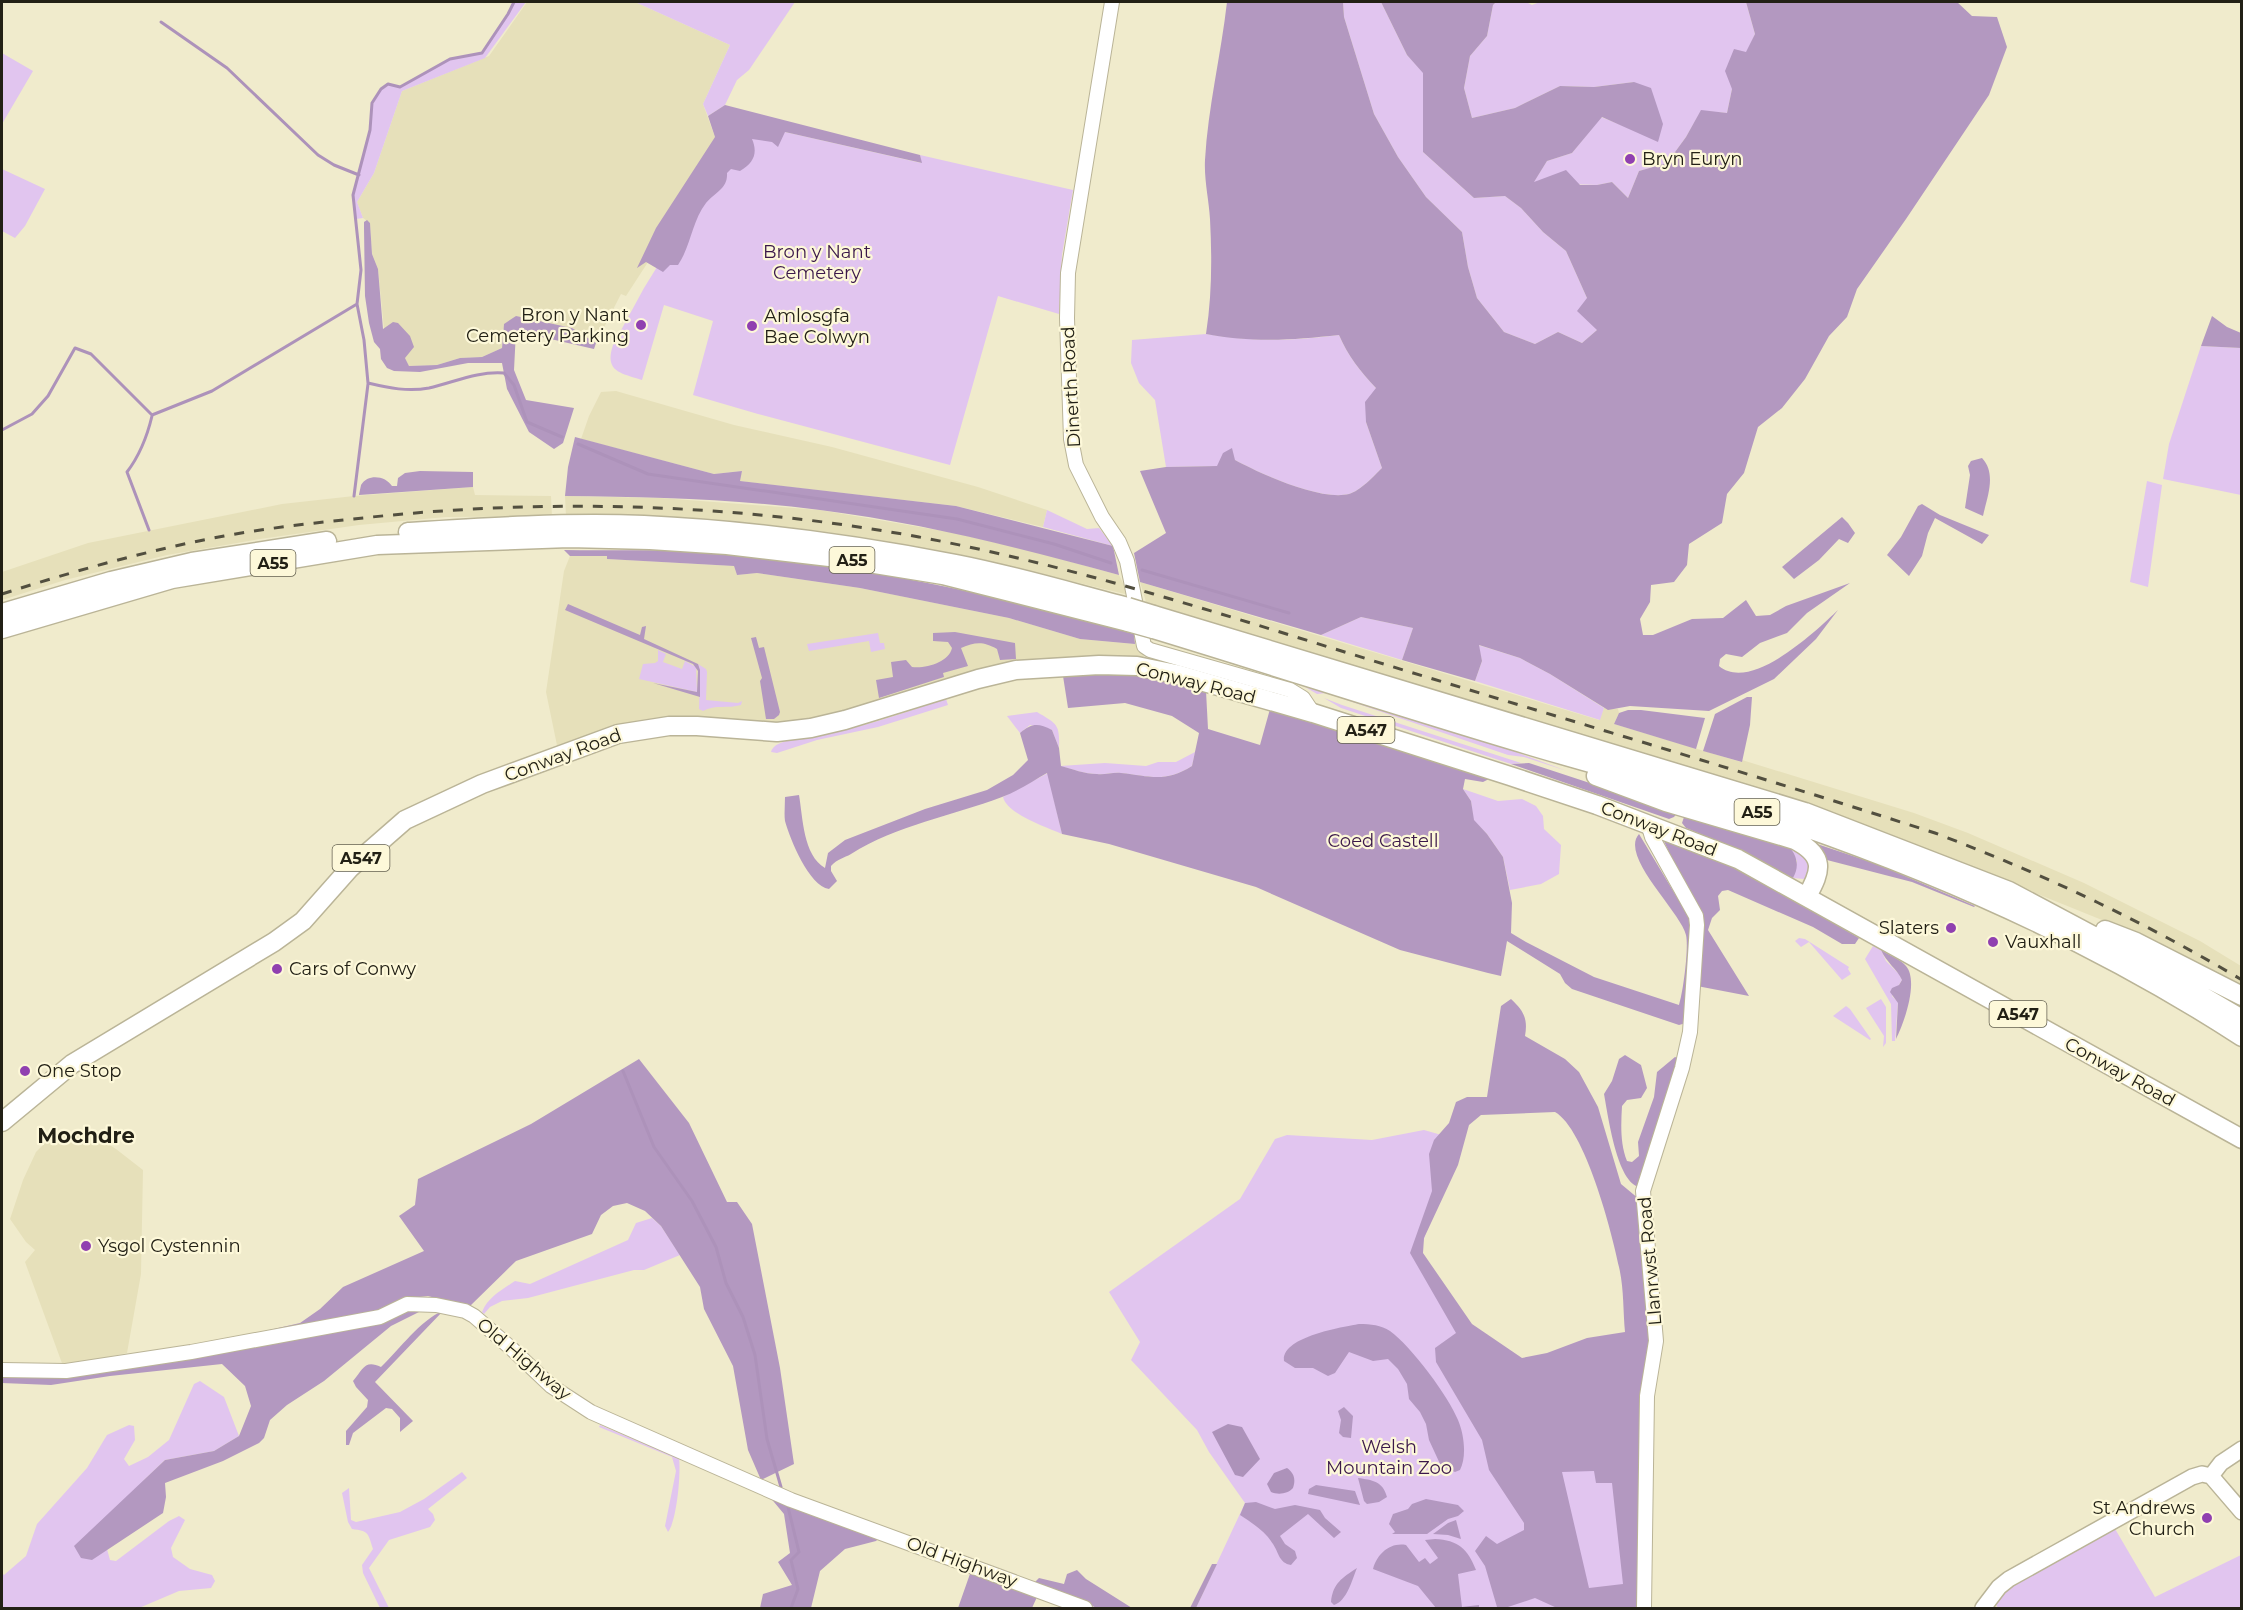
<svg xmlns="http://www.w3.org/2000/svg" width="2243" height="1610" font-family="Montserrat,sans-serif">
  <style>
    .built { fill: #e6e0ba }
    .green { fill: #e1c5ef }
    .forest { fill: #b398c0; fill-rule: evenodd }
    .water { fill: #ad92ba }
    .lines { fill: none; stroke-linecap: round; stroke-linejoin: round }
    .stream { stroke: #ad92ba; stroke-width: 3 }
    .tertiary-casing { stroke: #bab497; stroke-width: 16 }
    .secondary-casing { stroke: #bab497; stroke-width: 18 }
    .primary-casing { stroke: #bab497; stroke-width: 21 }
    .trunk-casing { stroke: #bab497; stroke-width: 21 }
    .tertiary { stroke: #fff; stroke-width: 14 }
    .secondary { stroke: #fff; stroke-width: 15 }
    .primary { stroke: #fff; stroke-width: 18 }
    .trunk { stroke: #fff; stroke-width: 18 }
    .rail { stroke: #524f3f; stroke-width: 3; stroke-dasharray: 10 10; stroke-linecap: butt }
    .trunk-bridge-casing { stroke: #bab497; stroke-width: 21; stroke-linecap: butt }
    .trunk-bridge { stroke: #fff; stroke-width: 18 }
    .poi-dot { fill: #9040b0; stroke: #fdf8d9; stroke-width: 2 }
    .labels { text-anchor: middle; stroke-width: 4.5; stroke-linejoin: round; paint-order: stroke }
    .shield { fill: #fdf8d9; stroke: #646150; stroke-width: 1.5 }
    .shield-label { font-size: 16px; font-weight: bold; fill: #222015 }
    .poi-label { font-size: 18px; fill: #222015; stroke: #fdf8d9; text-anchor: start }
    .park-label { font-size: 18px; fill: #3b184a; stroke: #fdf8d9 }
    .street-label { font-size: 18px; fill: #222015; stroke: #fdf8d9 }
    .quarter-label { font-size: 21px; font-weight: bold; fill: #222015; stroke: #fdf8d9 }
  </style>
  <rect width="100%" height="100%" fill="#f0ebcc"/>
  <path class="built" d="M527,2H635L730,45L703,104L720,151L626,296L621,294L596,343L572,328L504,324L502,348L482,357L460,358L437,365L409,366L405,358L384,329L378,269L372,254L370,223L363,218L357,202L374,173L402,91L489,56Z
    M616,391L734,425L832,447L978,487L1047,510L1043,527L956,506L739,481L742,471L714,474L581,439L589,416L601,392Z
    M473,487L475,495L551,496L552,516L446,517L359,525L260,539L167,555L65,580L2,600V572L88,543L282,504L354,496Z
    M565,496L661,498L820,510L955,533L1032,551L1119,575L1129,595L968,556L855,536L763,524L681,517L566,516Z
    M570,556H607L608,559L734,566L737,575L757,573L860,588L1009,618L1080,639L1135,644L1144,656L1137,666H1060L845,720L697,726L559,755L546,692L564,571Z
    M1140,582L1599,720L1604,708L1618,709L1619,713L1614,724L1741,762L1742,760L1914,813L1968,833L2084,883L2200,941L2241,966V989L2154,941L1884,832L1686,768L1146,602Z
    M88,1131L116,1149L143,1170L141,1274L127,1353L63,1366L25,1262L35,1250L26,1242L10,1219L23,1180L36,1152L53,1135Z"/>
  <path class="green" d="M514,2H526L485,58L402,91L374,173L357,202L363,218L356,219L353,195L370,130L373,104L381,89L388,84L400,87L450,59L482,53L508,14Z
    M635,2H795L749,70L737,80L725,105L708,116L703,104L730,45Z
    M1343,2H1381L1407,55L1423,72V152L1474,198L1505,196L1521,208L1543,232L1566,251L1587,298L1597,330L1582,343L1558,332L1535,344L1504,332L1477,298L1468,267L1462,232L1426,197L1398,157L1374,114L1344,17Z
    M1496,2H1526L1532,5L1540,2H1746L1755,34L1732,89L1727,113L1701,111L1686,137L1667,163L1639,171L1628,198L1612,182L1597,185L1533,183L1547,161L1572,153L1601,117L1626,127L1634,82L1594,87L1560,86L1515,108L1472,118L1464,88L1470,56L1487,36L1493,5Z
    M2,53L33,71L2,124Z
    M746,123L921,163L920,155L1073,190L1062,255L1059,314L998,296L950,465L758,414L693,395L713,321L664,305L642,380C621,373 604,372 613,345L644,288Z
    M2,169L45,189L25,226L15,238L2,231Z
    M1206,334C1251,342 1294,341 1339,335C1348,356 1360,371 1376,388L1366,422L1382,468C1374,476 1360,491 1349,494C1320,501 1261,474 1235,460L1217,466L1166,467L1155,400L1139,383L1131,363L1132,340Z
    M2201,346L2241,348V495L2163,479L2169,444Z
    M2147,481L2162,485L2148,587L2130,582Z
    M1047,510L1087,529L1099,528L1113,546L1043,527Z
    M1361,617L1413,628L1402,660L1321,635Z
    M878,633L880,643H884L885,649L871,652L869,641L809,651L807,644Z
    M1478,645L1520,658L1550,674L1604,708L1600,720L1475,681L1482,661Z
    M658,650L666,654L663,662L682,669L685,661L696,667L697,692L639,679L643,664L655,663L658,661Z
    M698,664L706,669L707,672L706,700L738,703L742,701L741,705C728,709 715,704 703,711L699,709L700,670Z
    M1300,684L1475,737L1567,771L1524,757L1508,755L1326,693L1317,694Z
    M1324,698L1342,705L1521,763L1511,764L1341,708Z
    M946,699L948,705L878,727L817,740L777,753L771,752C774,739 805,738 817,736C861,728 903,713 946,699Z
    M1037,712C1057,724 1060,724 1059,748L1052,730L1030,725L1020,733L1007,716Z
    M1195,752L1192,766C1165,783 1150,776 1120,773C1113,772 1105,775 1097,774C1085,774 1072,769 1060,766L1105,763L1146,766L1158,762H1176Z
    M1048,773L1062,834C1046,827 1007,814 1003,797Z
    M1463,789L1498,801L1522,799L1536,806L1543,816L1544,829L1561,845L1559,874L1541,884L1510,890L1503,857L1487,834L1473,820L1471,801Z
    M1787,845L1796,846L1813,864L1805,882L1804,879L1793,878L1797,861Z
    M1799,938L1805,939L1849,967L1848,969L1851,974L1842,980L1809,942L1801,947L1795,941Z
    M1873,946L1881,950L1886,961L1899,974L1902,980L1892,996L1898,1002L1895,1041H1892L1891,1004L1865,959Z
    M1881,999L1886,1007V1043L1883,1047L1884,1036L1866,1008Z
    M1846,1006L1850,1009L1871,1039L1870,1040L1833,1016Z
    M1424,1130L1445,1136L1439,1187L1419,1256L1461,1323L1516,1365L1656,1341L1644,1608H1196L1245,1503L1209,1452L1197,1430L1131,1360L1140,1342L1109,1292L1240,1199L1275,1139L1287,1135L1372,1140Z
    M652,1218L661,1226L680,1255L644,1270H634L528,1298L502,1301L490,1307L484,1314L482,1312C488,1297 502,1290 515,1281L530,1284L628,1240L636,1223Z
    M200,1381L224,1397L239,1436L214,1451L165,1460L144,1480L107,1549L110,1560L116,1561L169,1521L179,1516L185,1520L171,1548L173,1557L190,1569L212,1575L215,1581L211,1588L179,1591L139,1608H2V1573L4,1575L26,1556L37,1524L87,1468L107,1435L129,1425L134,1426L135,1440L124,1459L129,1466L148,1457L169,1440L194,1384Z
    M600,1425L679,1458C681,1473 677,1521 668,1532L665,1526L676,1471L672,1457L599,1427Z
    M462,1472L467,1478L428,1509L433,1514L435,1520L430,1527L389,1540L369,1568L389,1608H380L363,1573L362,1565L373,1549C368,1533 369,1531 352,1529L348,1522L342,1493L349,1488L351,1520L356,1522L400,1512L424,1499Z
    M2111,1522L2155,1597L2241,1555V1608H1998L1991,1596Z"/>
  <path class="forest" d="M1227,2H1343L1344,17L1374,114L1398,157L1426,197L1462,232L1468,267L1477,298L1504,332L1535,344L1558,332L1582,343L1597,330L1577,311L1587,298L1566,251L1543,232L1521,208L1505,196L1474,198L1423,152V73L1407,55L1381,2H1496L1493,5L1487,36L1470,56L1464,88L1472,118L1515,108L1560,86L1594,87L1634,82L1651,88L1663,124L1658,142L1602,117L1572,153L1547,161L1534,182L1566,170L1580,185H1597L1612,182L1628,198L1639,171L1667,163L1686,137L1701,110L1727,113L1732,89L1725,71L1734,49L1746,52L1755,34L1746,2H1957L1972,16L1997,17L2007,47L1989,95L1906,219L1857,289L1847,317L1829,336L1805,379L1782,408L1758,427L1744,473L1727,494L1722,523L1689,544L1687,565L1674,582L1651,585L1650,602L1640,619L1643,635H1653L1692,619L1723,618L1746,600L1756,616L1770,615L1786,606L1850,583L1807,613L1787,633L1760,643L1742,657L1726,654L1720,659L1719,666C1751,693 1816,631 1838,610L1816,639L1774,679L1709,711L1630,706L1608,710L1550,674L1520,658L1479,645L1482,661L1475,681L1402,660L1413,628L1361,617L1321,635L1140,582L1134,553L1166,533L1140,471L1166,467L1217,466L1223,453L1232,448L1235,460C1261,474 1320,501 1349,494C1360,491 1374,476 1382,468L1366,422L1365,402L1376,388C1360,371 1348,356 1339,335C1292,340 1254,343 1206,334C1212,295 1212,258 1210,219C1209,200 1204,180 1205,160C1208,107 1221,55 1227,2Z
    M725,105L920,155L922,163L785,132L778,147L772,142L752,139C758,153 754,163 740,171L731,169L727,173C728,189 715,192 706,203C692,221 691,246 678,265H670L663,272L646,262L637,268L656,228L715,137L708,116Z
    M367,220L370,223L372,254L378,269L383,329L393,322L398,323L410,336L414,347L405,358L409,366L437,365L460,358L482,357L502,348L504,324L516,316L572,328L596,343L594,349L516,331L514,370L526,400L574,408L563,443L554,449L529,432L507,389L502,363H468L420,372L394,371L387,368L381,359L380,349L374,342L369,323L365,296L364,228V222Z
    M2212,316L2227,327L2241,333V348L2201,346Z
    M575,437L714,474L742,471L740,481L956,506L1113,546L1119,575C1021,548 922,523 820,510C736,499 650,497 565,496L568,467Z
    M1982,458C1997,474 1987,497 1983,516L1965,508L1970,475L1968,466L1971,461Z
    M420,471L473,472V487L359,495C359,494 361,486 361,485C368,473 386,476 392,486H397L398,478L405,473Z
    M1922,504L1940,515L1989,535L1982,544L1935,518L1928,533L1922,556L1909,576L1887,555L1901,537L1918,506Z
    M1842,517L1848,523L1855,533L1848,543L1839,539L1819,560L1794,579L1782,567Z
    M564,550C609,551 655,549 701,552C848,562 992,593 1134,634L1135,644L1080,639L1009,618L860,588L757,573L737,575L734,566L607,559V556H570Z
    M568,604L640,635L642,627L646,626L644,639L698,664L700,670V697L653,683L697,692L698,671L693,664L565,610Z
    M955,632L1015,643L1016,659L1000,660L997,649C983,641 975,642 961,648L968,666L943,673L944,677L879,698L876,680L893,677L891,662L906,660L912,667C926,669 949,662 952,648L948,642L933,641V633Z
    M756,637L759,648L764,647L780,712L779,715L774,719H766L760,681L762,678L751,638Z
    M1107,671L1152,676L1206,691L1208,729L1260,745L1270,709L1489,779L1483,782L1465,779L1463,789L1471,801L1474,820L1487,834L1503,857L1512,903L1511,933L1526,942L1594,977L1679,1005C1683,993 1689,948 1686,935C1681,912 1619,856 1639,834L1690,919L1686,1023L1679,1025L1572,989L1565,983L1560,974L1507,941L1501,976L1488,973L1400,950L1256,887L1109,844L1062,834L1047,773C1033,781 1018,791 1002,797C952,816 897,825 851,854C844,858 837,859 831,866V871L837,881L829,889C809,886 790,839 785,821C784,814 785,805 785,797L799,795C803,818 803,855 825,868L828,853L845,840L925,809L987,790L1013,775L1028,760L1020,733C1032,723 1038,723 1052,730L1059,748L1061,766C1072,769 1085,774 1097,774C1105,775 1113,772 1121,773C1150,776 1165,783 1192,766L1199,733L1172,716L1125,703L1068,708L1063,676Z
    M1747,697H1752L1750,725L1742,762L1703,751L1715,714Z
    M1628,710H1641L1705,718L1696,749L1614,724L1619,713Z
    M1529,763L1678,812L1674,817L1669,819L1511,764Z
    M1685,814L1787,845C1797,854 1800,866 1793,878L1739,850L1686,828L1682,823Z
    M1663,839L1734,865L1859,938L1855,944H1842L1813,927L1728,890L1722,891L1718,896L1720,910L1712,918L1708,930L1749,996L1697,986L1702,926Z
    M1817,844L1877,864L1975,906L1974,907L1912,882L1827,860L1823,851Z
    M1881,950C1889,955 1900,959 1906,966C1919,981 1904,1023 1896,1039L1898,1003L1890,992L1892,988L1899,985L1902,980C1897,969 1886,962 1881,950Z
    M1511,999C1524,1011 1528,1019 1525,1036L1565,1059L1579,1072L1598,1107L1621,1184L1639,1199L1651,1336L1639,1608H1557L1535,1598L1505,1608L1497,1607L1485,1566L1475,1551L1486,1536L1497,1544L1524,1530V1523L1489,1470L1482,1440L1436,1362L1435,1348L1456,1333L1410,1253L1432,1191L1429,1154L1434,1140L1449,1123L1456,1102L1467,1097H1487L1501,1006ZM1555,1112C1585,1129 1612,1232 1619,1267C1624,1288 1623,1311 1625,1332L1587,1338L1547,1353L1522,1358L1472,1324L1423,1253L1424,1238L1458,1165L1469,1125L1481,1115ZM1594,1471L1596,1483H1612L1623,1584L1589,1588L1562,1472Z
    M1625,1055L1641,1065L1647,1088L1641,1098L1627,1100L1622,1106C1621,1124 1620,1143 1627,1161L1632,1162L1639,1156L1638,1142L1654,1097L1657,1072L1675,1057L1681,1059L1640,1187C1617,1184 1608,1115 1604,1094L1612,1081L1619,1059Z
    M639,1059L689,1123L727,1202H737L752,1224L780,1368L794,1464L761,1480L748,1450L733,1366L704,1309L700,1287L661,1226L645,1211L627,1203L613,1206L601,1215L592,1234L516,1261L469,1307L428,1296L404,1299L376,1313L245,1338L248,1335L300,1323L320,1309L343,1287L424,1251L399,1216L415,1205L418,1179L531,1124Z
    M408,1310H423L391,1326L324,1381L287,1405L270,1420L264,1438L259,1443L223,1461L165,1483L166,1497L163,1513L92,1560L81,1558L74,1546L165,1460L214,1451L239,1436L251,1406L245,1386L222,1364L110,1376L51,1385L2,1383L4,1375L57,1374Z
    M444,1310L375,1382L413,1421L400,1432V1418L392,1409L386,1408L353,1433L349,1445H346V1431L367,1407L368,1400L356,1387L353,1381C363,1369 365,1359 381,1367C402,1347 418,1322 444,1310Z
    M1359,1324C1371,1324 1381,1325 1390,1331C1411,1346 1449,1397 1458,1420C1464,1434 1467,1456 1460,1470L1455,1472L1441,1466L1429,1440L1426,1424L1420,1412L1409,1399L1407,1384L1398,1369L1388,1359L1373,1361L1349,1352L1335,1373L1328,1376L1313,1368H1295L1284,1361C1281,1337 1342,1327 1359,1324Z
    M1344,1407L1353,1416L1351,1438L1343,1437L1339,1433L1341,1420L1338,1411Z
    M1358,1478C1372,1480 1383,1481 1387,1497L1379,1502L1367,1504L1364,1501Z
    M1316,1485L1355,1491L1360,1505L1308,1494L1309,1489Z
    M769,1496L879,1538L876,1541L845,1549L820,1571L811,1608H760L763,1594L792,1585L778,1562L790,1553L784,1514Z
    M1426,1499L1458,1505L1464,1511L1458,1516L1448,1519L1427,1534H1392L1395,1532L1389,1524L1393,1514L1408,1509L1412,1504Z
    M1256,1502L1275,1509L1295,1505L1320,1510L1325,1518L1341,1532L1334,1538L1308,1514L1280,1536L1285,1544L1295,1551L1297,1558L1291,1565C1279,1563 1279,1553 1273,1544C1265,1531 1252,1523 1240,1515L1245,1503Z
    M1456,1520L1461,1539L1448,1535L1433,1534L1448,1523Z
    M1435,1539C1458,1540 1468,1549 1476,1570L1458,1574L1462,1607L1479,1605V1608H1436L1418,1586L1373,1569C1377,1554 1390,1542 1406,1545L1419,1562L1425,1558L1430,1564L1438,1558L1425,1540Z
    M1212,1564H1217L1196,1608H1190Z
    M1357,1568C1352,1580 1347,1601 1334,1605L1331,1602C1333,1583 1342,1578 1357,1568Z
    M1077,1570L1086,1579L1132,1608H1097L1035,1582L1039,1578L1064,1584L1067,1574Z
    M971,1571L1037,1597L1032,1608H958Z"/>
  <path class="water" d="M1228,1424L1242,1427L1260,1459L1243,1477L1235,1475L1212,1432Z
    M1287,1468C1294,1473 1296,1479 1293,1488C1288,1494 1278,1495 1271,1492L1267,1484L1274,1473Z"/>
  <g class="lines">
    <path class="stream" d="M514,2L508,14L482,53L450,59L400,87L388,84L381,89L372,103L370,130L353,195L361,270L357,304L364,340L368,383C389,388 408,392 429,388C455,382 477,371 504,373L514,385L527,422L562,437
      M161,22L227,68L318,155L334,165L359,175
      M2,430L32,414L48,396L75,348L91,354L152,415L212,391L357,304
      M578,444L648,474L957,519L1054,544L1111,563
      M354,496L368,384
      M149,530L127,472C140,455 147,437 152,416
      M1142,570L1289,613
      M623,1071L654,1147L692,1201L716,1247L726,1283L743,1317L755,1355L767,1439L781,1487
      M788,1507L799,1552L791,1560L798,1589L791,1608"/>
    <g class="tertiary-casing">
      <path id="tertiary" d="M1112,2L1068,273L1067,318L1071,439L1076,465L1102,517L1119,542L1127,561L1144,646L1150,650L1290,690L1303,698L1313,713
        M2,1370L66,1371L191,1352L380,1317L407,1304L436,1305L465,1311L474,1316L512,1349L551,1386L591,1412L791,1500L1085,1608
        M1644,1608L1647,1396L1656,1341L1643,1191L1682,1068L1690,1032L1697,925L1696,916L1652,837L1648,824"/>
    </g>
    <g class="secondary-casing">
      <path id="secondary" d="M2211,1476L2242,1512
        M2211,1476L2221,1463L2242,1449
        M1983,1608L1999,1587L2009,1579L2192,1477L2202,1474L2211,1476"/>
    </g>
    <g class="primary-casing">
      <path id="primary" d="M2,1122L72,1064L274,942L303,921L350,868L405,820L482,784L618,734L669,726H697L777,732L811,728L845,720L978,679L1016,670L1099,665L1137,666L1176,674L1313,713L1510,776L1597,805L1738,859L2242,1139"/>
    </g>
    <g class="trunk-casing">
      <path id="trunk" d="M408,532C487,527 565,522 644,525C749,530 853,544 956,564C1013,575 1070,592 1128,607
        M2,613L111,581L192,562L327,541
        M1154,615L1805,812L2009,891L2165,974L2242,1019
        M2,629L172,579L377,545L569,538L650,540L727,545L838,558L943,575L1128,622
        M1153,629C1278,667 1403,708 1528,745C1618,772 1710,794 1798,825C1953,879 2104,947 2242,1037
        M1596,776L1666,802L1795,840C1825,856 1822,870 1807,896
        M2105,930L2136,942L2242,996"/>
    </g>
    <use href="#tertiary" class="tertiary"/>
    <use href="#secondary" class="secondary"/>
    <use href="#primary" class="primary"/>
    <use href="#trunk" class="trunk"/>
    <path class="rail" d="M2,594C74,571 149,550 224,536C273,527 323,522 372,517C555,498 739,504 919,537C1086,568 1248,623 1410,672C1585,725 1761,777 1935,833C2043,874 2143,921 2242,980"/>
    <g class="trunk-bridge-casing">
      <path id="trunk-bridge" d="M1128,607L1154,615
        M1128,622L1153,629"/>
    </g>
    <use href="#trunk-bridge" class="trunk-bridge"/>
  </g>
  <g class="poi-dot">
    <circle cx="1630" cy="159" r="6"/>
    <circle cx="641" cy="325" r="6"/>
    <circle cx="752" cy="326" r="6"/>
    <circle cx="1951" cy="928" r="6"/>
    <circle cx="1993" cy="942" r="6"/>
    <circle cx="277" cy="969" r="6"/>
    <circle cx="25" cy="1071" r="6"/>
    <circle cx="86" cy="1246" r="6"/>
    <circle cx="2207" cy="1518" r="6"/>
  </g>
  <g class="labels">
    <g class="shield">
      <rect x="829.5" y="547" width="45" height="26" rx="4.5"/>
      <rect x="250.5" y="550" width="45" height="26" rx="4.5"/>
      <rect x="1337.5" y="717" width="57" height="26" rx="4.5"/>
      <rect x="1734.5" y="799" width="45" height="26" rx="4.5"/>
      <rect x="332.5" y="845" width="57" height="26" rx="4.5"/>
      <rect x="1989.5" y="1001" width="57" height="26" rx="4.5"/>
    </g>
    <g class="shield-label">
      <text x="852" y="566">A55</text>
      <text x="273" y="569">A55</text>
      <text x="1366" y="736">A547</text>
      <text x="1757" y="818">A55</text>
      <text x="361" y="864">A547</text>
      <text x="2018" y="1020">A547</text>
    </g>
    <g class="poi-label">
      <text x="1642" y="165">Bryn Euryn</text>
      <text x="629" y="321" text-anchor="end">Bron y Nant<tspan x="629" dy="21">Cemetery Parking</tspan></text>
      <text x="764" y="322">Amlosgfa<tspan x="764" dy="21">Bae Colwyn</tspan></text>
      <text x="1939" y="934" text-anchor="end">Slaters</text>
      <text x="2005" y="948">Vauxhall</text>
      <text x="289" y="975">Cars of Conwy</text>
      <text x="37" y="1077">One Stop</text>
      <text x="98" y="1252">Ysgol Cystennin</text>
      <text x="2195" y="1514" text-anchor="end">St Andrews<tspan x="2195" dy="21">Church</tspan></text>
    </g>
    <g class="park-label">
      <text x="817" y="258">Bron y Nant<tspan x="817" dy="21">Cemetery</tspan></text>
      <text x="1383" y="847">Coed Castell</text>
      <text x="1389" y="1453">Welsh<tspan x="1389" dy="21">Mountain Zoo</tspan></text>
    </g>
    <g class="street-label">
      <text transform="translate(1071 387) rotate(-93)" y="6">Dinerth Road</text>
      <text transform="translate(1196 683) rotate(14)" y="6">Conway Road</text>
      <text transform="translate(563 755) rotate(-20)" y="6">Conway Road</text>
      <text transform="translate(1659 829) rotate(21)" y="6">Conway Road</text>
      <text transform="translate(2120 1072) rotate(29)" y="6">Conway Road</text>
      <text transform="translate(1650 1261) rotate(-95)" y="6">Llanrwst Road</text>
      <text transform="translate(524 1359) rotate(40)" y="6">Old Highway</text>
      <text transform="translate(962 1562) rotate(20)" y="6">Old Highway</text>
    </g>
    <g class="quarter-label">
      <text x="86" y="1143">Mochdre</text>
    </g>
  </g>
  <rect width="2243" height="1610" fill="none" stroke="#222015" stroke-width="6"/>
</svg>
